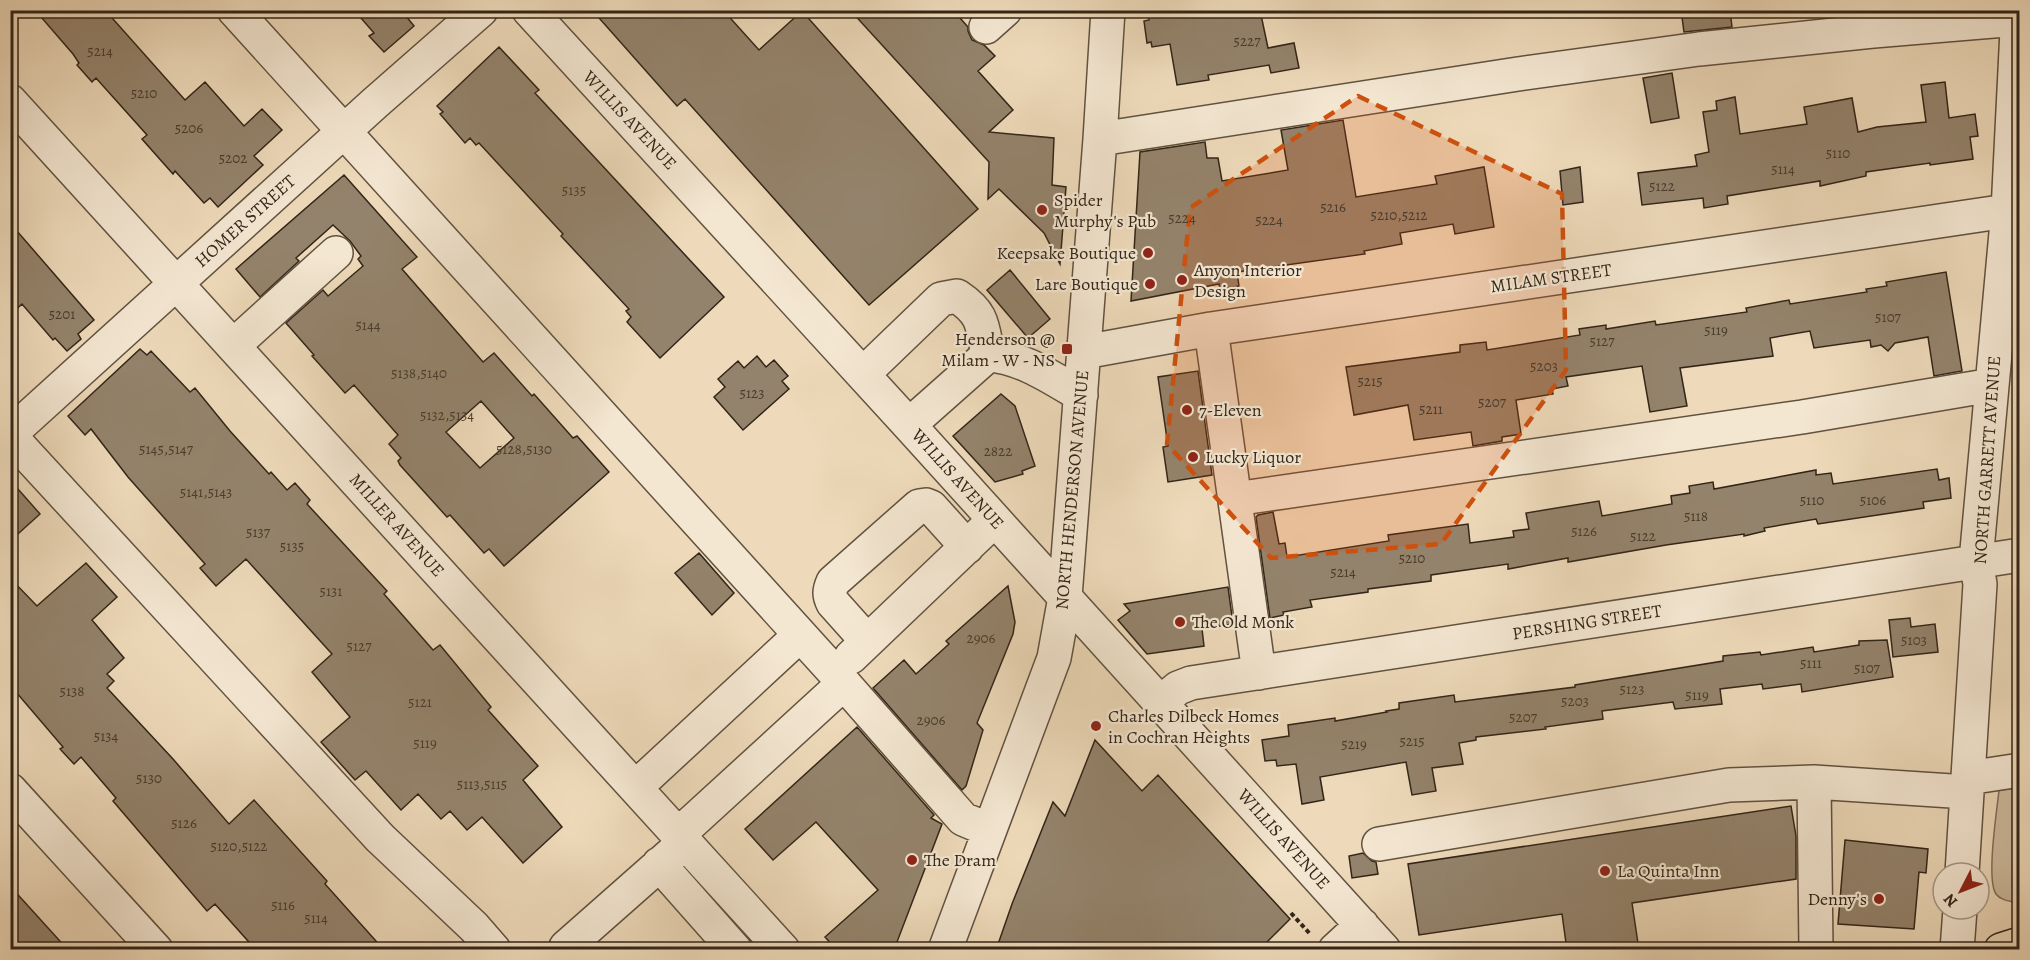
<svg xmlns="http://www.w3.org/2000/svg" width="2030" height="960" font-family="Alegreya,serif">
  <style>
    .green { fill: #cebb9e; stroke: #80705b; stroke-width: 1.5 }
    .building { fill: #94836c; stroke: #322518; stroke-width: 1.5; fill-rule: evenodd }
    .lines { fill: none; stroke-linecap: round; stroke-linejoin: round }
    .minor-casing { stroke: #615240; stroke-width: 36 }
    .major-casing { stroke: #322518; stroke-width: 36 }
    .path { stroke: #322518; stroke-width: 4; stroke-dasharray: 4.5 3; stroke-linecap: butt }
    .minor { stroke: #f4e7d2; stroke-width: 33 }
    .major { stroke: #eedaba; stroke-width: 33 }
    .marked { fill: #cd510e; fill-opacity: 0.2; stroke: #cd510e; stroke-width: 4.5; stroke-dasharray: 12 8; stroke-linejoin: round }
    .poi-dot { fill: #8f2418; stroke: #f4e7d2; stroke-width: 2 }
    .labels { text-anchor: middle; stroke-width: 4.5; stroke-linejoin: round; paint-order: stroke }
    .number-label { font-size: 15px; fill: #4a3c2d }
    .street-label { font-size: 18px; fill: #322518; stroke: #f4e7d2 }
    .poi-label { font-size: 18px; fill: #322518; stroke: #f4e7d2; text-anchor: start }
  </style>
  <rect width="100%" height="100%" fill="#eedaba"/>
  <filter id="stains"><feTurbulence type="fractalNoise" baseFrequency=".00333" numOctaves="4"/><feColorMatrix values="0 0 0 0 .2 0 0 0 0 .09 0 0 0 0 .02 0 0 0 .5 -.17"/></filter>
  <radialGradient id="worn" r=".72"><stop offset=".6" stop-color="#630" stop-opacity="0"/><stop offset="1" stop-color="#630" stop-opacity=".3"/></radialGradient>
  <path class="green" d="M2019,788L2020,903H2018C2011,901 2001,901 1996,894C1986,880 1997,810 1999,790Z"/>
  <path class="building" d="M35,10H105L185,100L205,82L244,126L262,109L282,130L254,156L263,165L218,207L210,198L204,203L175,171L173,174L142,139L147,135L96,78L92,82L77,65L79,63L73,54Z
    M354,10H401L414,26L384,52L369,36L374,33Z
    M592,10H723L759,50L802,11L978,209L869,305L685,99L677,106Z
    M850,10H953L968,27V31L972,40L984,45L995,56L978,71L1013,110L989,132L1054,138L1052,185L1066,187L1060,264L1044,233L999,189L988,199L989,162Z
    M1164,10H1260L1268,48L1294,43L1299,68L1271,73L1269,65L1208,75L1209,80L1177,85L1170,44L1152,47L1151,42L1147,43L1144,21L1149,20L1148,12Z
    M1681,10H1730L1732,27L1684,32Z
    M499,47L539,90L535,93L724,297L660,358L627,322L631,317L626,311L629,309L561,236L563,234L479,143L476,145L470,138L465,143L440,114L443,112L437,106Z
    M1672,73L1679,118L1651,123L1643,78Z
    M1945,82L1949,118L1975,114L1978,136L1970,137L1973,159L1930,165V163L1866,172V176L1820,186V181L1727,196L1728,204L1704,208L1703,198L1642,205L1638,173L1697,166L1695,155L1709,152L1703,112L1717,110L1716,101L1735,97L1740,134L1807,124L1804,107L1852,98L1858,132L1877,127L1926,122L1921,85Z
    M1343,120L1356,197L1437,184L1435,176L1484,167L1494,227L1455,234L1453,224L1400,233L1402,244L1364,251L1365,254L1237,272L1239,286L1220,289L1219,284L1131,301L1140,152L1205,142L1207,158H1218L1222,181L1288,170L1281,130Z
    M1580,167L1583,202L1563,205L1560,171Z
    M344,175L417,257L402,269L483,362L494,353L532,396L534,394L573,438L577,436L609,472L504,566L489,549L484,553L450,515L447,517L400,465L398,461L401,458L389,444L398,435L354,385L345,393L312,356L314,355L286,323L323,290L328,296L363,266L358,259L361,256L350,241L333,225L296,258L299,261L260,297L236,269ZM481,401L514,438L480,468L446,432Z
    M10,223L94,320L78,334L81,339L67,351L55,338L53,340L22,304L10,315Z
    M1010,270L1050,319L1028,338L987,290Z
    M1946,272L1962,371L1934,376L1928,337L1895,343L1888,351L1881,345L1871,347L1870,340L1814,348L1810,331L1770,338L1773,356L1680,368L1687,406L1650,412L1642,366L1566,377L1568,386L1552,389L1553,394L1516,400L1521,434L1502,437V441L1473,446L1471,432L1414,440L1408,405L1354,415L1346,367L1460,352V345L1486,342L1487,350L1580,335L1579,329L1606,325V329L1655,321L1656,325L1747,312L1746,308L1789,300L1790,304L1867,292L1866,289L1887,286L1886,282Z
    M140,349L147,355L151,351L190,392L195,388L230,431L269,474L271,472L287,490L295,483L310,500L307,504L387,591L384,594L433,650L440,645L491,707L488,710L538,766L523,780L562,827L523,863L482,817L467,830L450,811L441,819L418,794L401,810L366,771L355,780L321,742L350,717L312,672L332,654L246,559L216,586L200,568L205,564L128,477L91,429L85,435L68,416Z
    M757,356L766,367L774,360L788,376L782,381L789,389L743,430L714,397L725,387L718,379L738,361L744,368Z
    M1198,371L1212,475L1168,482L1163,447L1168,446L1158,377Z
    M1001,394L1015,406L1035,466L1022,471L1023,474L995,482L953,436Z
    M1937,469L1939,480L1949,478L1951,498L1923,502L1924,508L1818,524L1816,519L1764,528L1765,531L1744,536V534L1666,545L1568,562V558L1508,569V564L1431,575V581L1368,589V592L1310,600L1312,607L1283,612L1284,615L1270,618L1256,517L1258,515L1273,512L1279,544L1285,543L1287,557L1389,541L1388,535L1468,524L1470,543L1514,537L1513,531L1529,529L1526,513L1599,501L1602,516L1672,504L1671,496L1690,493L1689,486L1713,482L1714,489L1816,470V475L1831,473L1833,484Z
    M10,480L40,514L10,541Z
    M699,553L734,593L712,615L675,573Z
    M86,563L117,597L92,620L124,658L107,674L114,681L107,688L173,759L229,824L254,800L327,881L325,884L384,950H256L215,904L207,911L113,801L116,798L81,757L74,764L60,749L63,747L10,685V578L37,606L38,605Z
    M1008,586L1015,622L1013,634L977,723L983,730L966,786L962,790L873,688L904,660L916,674L949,644L946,641Z
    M1228,587L1233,624L1202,629L1204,646L1147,654L1118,620L1130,611L1124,604Z
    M1910,618L1911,627L1935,624L1938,652L1893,657L1889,620Z
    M1887,640L1893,677L1802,692L1801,684L1763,689L1762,684L1720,689L1722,704L1675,709L1673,702L1602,711L1603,719L1545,727L1546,729L1476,737V740L1459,743L1463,764L1432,768L1436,791L1412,795L1406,762L1320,777L1324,800L1302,804L1296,764L1277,766L1276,760L1265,761L1262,740L1289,736L1288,725L1335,718V721L1387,712L1386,711L1399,709V703L1454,695L1455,702L1575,687V685L1723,661V656L1760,652L1761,655L1813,647L1814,652L1859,645V641Z
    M857,727L934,815L931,818L942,824L897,942L871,950H837L825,937L878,890L816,822L773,860L745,829Z
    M1095,740L1142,791L1158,775L1290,919L1259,950H996L1012,904L1053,802L1065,816Z
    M1791,806L1796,836V879L1632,903L1639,950H1567L1562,914L1419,935L1408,864Z
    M1845,840L1928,849L1926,873L1919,872L1914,929L1838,924Z
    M1363,853L1372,861L1376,862L1378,874L1352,878L1349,856Z
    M10,886L68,950H10Z"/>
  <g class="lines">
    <g class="minor-casing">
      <path id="minor" d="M234,10L834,672L963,819L989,830
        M529,10L909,425L1384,950
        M986,27L1005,10
        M10,101L783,950
        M1100,139L1518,74L1699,49L1873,31L2017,19
        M1211,329L1259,673
        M233,346L336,253
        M1084,352L1211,329L2020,209
        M863,374L941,299L957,296C984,314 982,325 988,355
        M909,425L988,355C1022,357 1052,378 1081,395
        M10,434L375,103L481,10
        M10,436L380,838L474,927L494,950
        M1235,499L1802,417L1992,385
        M867,641L833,603C829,595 829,591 833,582L919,506L926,505L931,507L967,547
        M851,657L983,531
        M1160,703L1178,688L1191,683L2020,555
        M1968,778L2020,770
        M636,787L799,636
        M10,790L156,950
        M678,835L843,684
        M1379,844L1729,785L1814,782
        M659,864L735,950
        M1962,873L1980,584L1976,561L2008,211L2018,10
        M566,950V947L685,842
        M945,950L1054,658L1065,597L1100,139L1108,10
        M1335,950L1362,925
        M1816,950L1814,782L1967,792
        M1957,950L1960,909"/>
    </g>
    <g class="major-casing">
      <path id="major" d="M2001,950L2020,944"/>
    </g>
    <path class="path" d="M1291,913L1311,935"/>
    <use href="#minor" class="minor"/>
    <use href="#major" class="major"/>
  </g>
  <path class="marked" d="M1358,96L1562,194L1566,370L1441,544L1271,558L1167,444L1190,208Z"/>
  <g class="poi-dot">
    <circle cx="1042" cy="210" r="6"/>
    <circle cx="1148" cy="253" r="6"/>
    <circle cx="1182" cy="280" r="6"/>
    <circle cx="1150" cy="284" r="6"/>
    <rect x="1061" y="343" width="12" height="12" rx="3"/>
    <circle cx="1187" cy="410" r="6"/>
    <circle cx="1193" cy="457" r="6"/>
    <circle cx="1180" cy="622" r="6"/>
    <circle cx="1096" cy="726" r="6"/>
    <circle cx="912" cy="860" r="6"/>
    <circle cx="1605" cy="871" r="6"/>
    <circle cx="1879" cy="899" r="6"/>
  </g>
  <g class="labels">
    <g class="number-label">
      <text x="1247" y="46">5227</text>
      <text x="100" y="56">5214</text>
      <text x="144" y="98">5210</text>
      <text x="189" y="133">5206</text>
      <text x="1838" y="158">5110</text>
      <text x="233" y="163">5202</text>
      <text x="1783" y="174">5114</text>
      <text x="1662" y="191">5122</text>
      <text x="574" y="195">5135</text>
      <text x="1333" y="212">5216</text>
      <text x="1399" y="220">5210,5212</text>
      <text x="1182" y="223">5224</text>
      <text x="1269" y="225">5224</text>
      <text x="62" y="319">5201</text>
      <text x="1888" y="322">5107</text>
      <text x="368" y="330">5144</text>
      <text x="1716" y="335">5119</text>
      <text x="1602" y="346">5127</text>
      <text x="1544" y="371">5203</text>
      <text x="419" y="378">5138,5140</text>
      <text x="1370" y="386">5215</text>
      <text x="752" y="398">5123</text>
      <text x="1492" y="407">5207</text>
      <text x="1431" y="414">5211</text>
      <text x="447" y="420">5132,5134</text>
      <text x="166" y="454">5145,5147</text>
      <text x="524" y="454">5128,5130</text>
      <text x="998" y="456">2822</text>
      <text x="206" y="497">5141,5143</text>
      <text x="1812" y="505">5110</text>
      <text x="1873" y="505">5106</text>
      <text x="1696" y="521">5118</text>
      <text x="1584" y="536">5126</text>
      <text x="258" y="537">5137</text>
      <text x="1643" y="541">5122</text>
      <text x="292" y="551">5135</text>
      <text x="1412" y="563">5210</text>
      <text x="1343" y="577">5214</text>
      <text x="331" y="596">5131</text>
      <text x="981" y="643">2906</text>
      <text x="1914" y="645">5103</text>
      <text x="359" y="651">5127</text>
      <text x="1811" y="668">5111</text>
      <text x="1867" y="673">5107</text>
      <text x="1632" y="694">5123</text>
      <text x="72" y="696">5138</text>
      <text x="1697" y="700">5119</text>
      <text x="1575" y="706">5203</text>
      <text x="420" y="707">5121</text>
      <text x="1523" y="722">5207</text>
      <text x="931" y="725">2906</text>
      <text x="106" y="741">5134</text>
      <text x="1412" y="746">5215</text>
      <text x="425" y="748">5119</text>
      <text x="1354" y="749">5219</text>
      <text x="149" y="783">5130</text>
      <text x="482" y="789">5113,5115</text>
      <text x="184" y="828">5126</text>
      <text x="239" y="851">5120,5122</text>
      <text x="283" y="910">5116</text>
      <text x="316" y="923">5114</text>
    </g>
    <g class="street-label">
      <text transform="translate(630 120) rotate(47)" y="6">WILLIS AVENUE</text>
      <text transform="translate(245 221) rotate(-42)" y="6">HOMER STREET</text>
      <text transform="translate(1551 278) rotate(-8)" y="6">MILAM STREET</text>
      <text transform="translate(1987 460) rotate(-86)" y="6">NORTH GARRETT AVENUE</text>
      <text transform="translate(958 479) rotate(48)" y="6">WILLIS AVENUE</text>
      <text transform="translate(1072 490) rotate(-85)" y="6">NORTH HENDERSON AVENUE</text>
      <text transform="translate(397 525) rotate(48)" y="6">MILLER AVENUE</text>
      <text transform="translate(1587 622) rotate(-9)" y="6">PERSHING STREET</text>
      <text transform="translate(1284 839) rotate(48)" y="6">WILLIS AVENUE</text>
    </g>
    <g class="poi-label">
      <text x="1054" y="206">Spider<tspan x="1054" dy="21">Murphy's Pub</tspan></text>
      <text x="1136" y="259" text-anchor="end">Keepsake Boutique</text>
      <text x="1194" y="276">Anyon Interior<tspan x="1194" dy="21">Design</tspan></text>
      <text x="1138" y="290" text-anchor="end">Lare Boutique</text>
      <text x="1055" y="345" text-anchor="end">Henderson @<tspan x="1055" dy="21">Milam - W - NS</tspan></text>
      <text x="1199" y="416">7-Eleven</text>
      <text x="1205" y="463">Lucky Liquor</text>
      <text x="1192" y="628">The Old Monk</text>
      <text x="1108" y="722">Charles Dilbeck Homes<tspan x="1108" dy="21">in Cochran Heights</tspan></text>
      <text x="924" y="866">The Dram</text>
      <text x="1617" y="877">La Quinta Inn</text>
      <text x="1867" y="905" text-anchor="end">Denny's</text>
    </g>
  </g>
  <rect width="2030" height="960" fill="none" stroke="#eedaba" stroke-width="36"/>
  <rect x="12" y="12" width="2006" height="936" fill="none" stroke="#322518" stroke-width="3"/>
  <rect x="18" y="18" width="1994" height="924" fill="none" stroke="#322518" stroke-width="1.5"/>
  <g transform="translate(1961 891) rotate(228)"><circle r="28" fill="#f4e7d2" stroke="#a69988" stroke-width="1.5"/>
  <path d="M0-4.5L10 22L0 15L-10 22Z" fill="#8f2418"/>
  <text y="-9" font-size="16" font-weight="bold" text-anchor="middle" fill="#322518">N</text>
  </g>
  <rect width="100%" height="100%" filter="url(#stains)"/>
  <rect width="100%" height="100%" fill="url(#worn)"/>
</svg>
